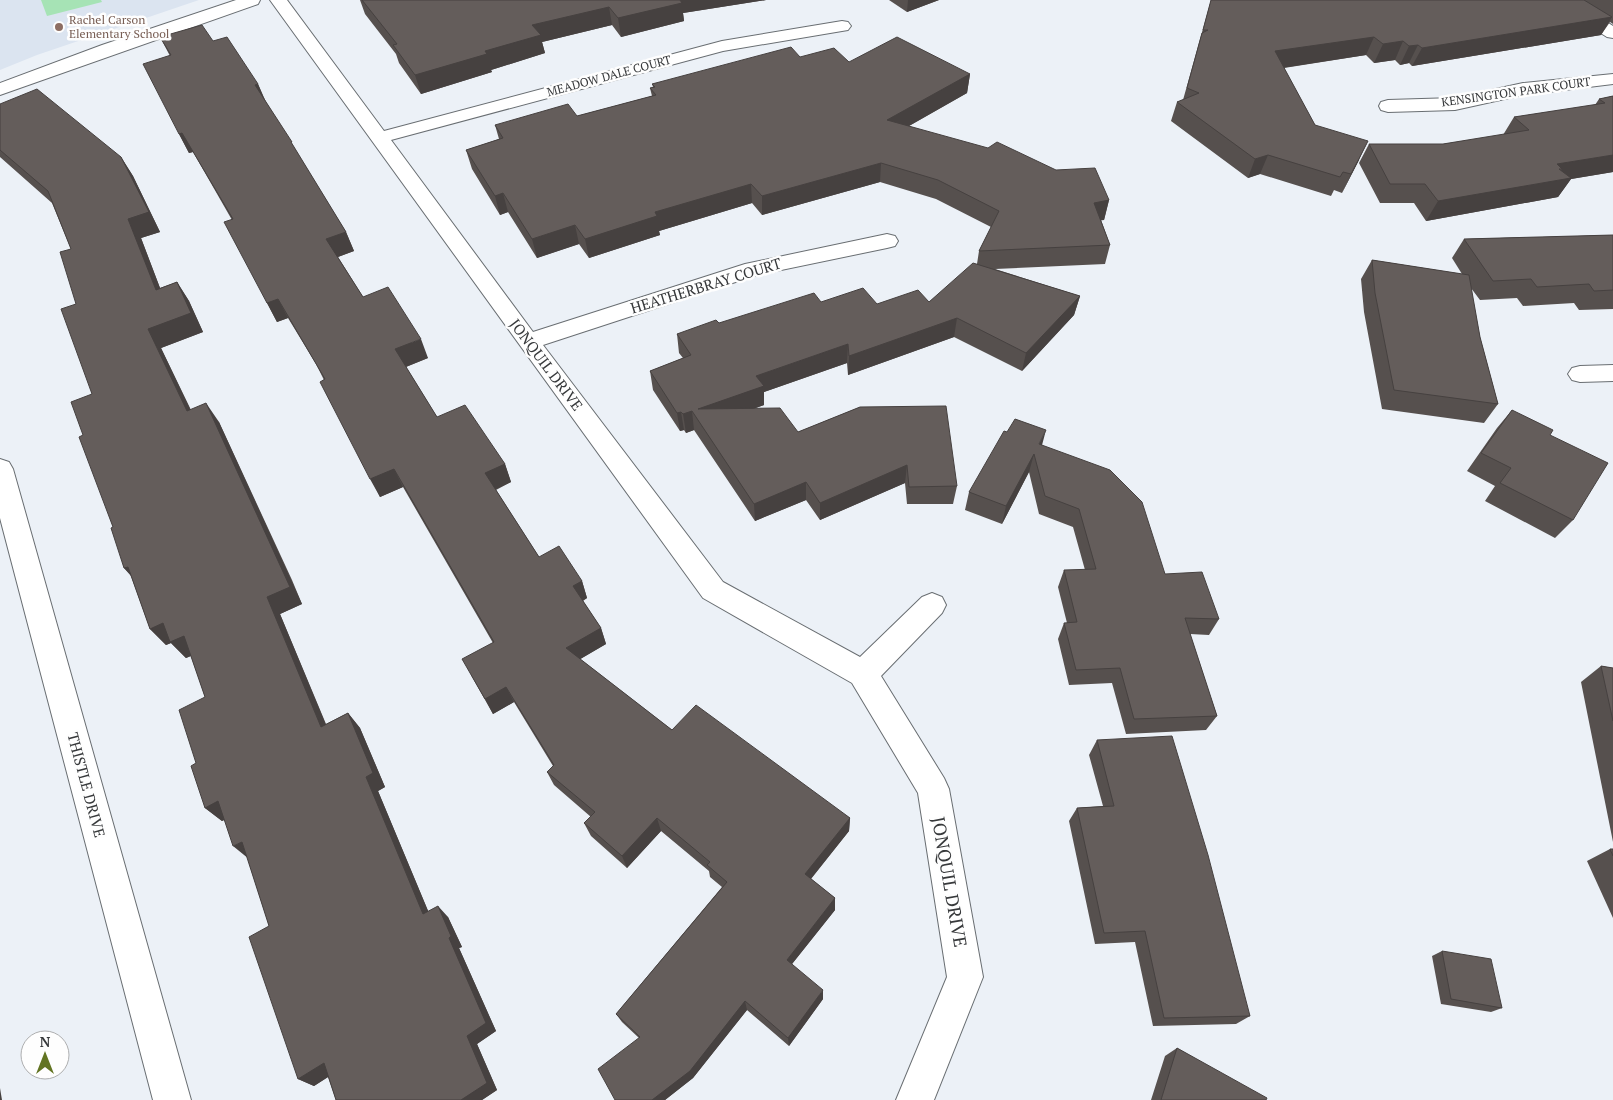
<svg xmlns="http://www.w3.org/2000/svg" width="1613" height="1100" font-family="'PT Serif',serif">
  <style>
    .built { fill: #dbe4f0 }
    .green { fill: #a6e3b5 }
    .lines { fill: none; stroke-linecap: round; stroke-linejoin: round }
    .street-casing { stroke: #696e72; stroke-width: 2 }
    .street { fill: #fff; fill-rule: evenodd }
    .wall { fill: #56504e }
    .shaded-wall { fill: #464140; fill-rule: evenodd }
    .building { fill: #645d5b; stroke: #464140 }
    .education-dot { fill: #8d6e63; stroke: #fefefe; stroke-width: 2 }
    .labels { text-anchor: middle; stroke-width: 5; stroke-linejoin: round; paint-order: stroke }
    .far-education-label { font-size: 12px; fill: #785e54; stroke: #fefefe; text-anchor: start }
    .far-street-label { font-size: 12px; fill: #37393b; stroke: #fefefe }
    .street-label { font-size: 15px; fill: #37393b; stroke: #fefefe }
    .near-street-label { font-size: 18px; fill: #37393b; stroke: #fefefe }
  </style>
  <rect width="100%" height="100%" fill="#ecf1f7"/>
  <path class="built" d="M0,0H199L37,55L0,70Z"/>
  <path class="green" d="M41,0H101L102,2L47,16Z"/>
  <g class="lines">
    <g class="street-casing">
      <path id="street" d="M236,0H260L258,4L0,95V83L102,45Z
        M270,0H287L384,131L722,41L842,21L848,22L851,26L848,30L842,31L723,51L391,140L533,332L745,264L887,234L895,236L898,241L895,246L887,248L757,275L543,345L723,582L860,657L922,597L932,593L942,597L946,605L942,613L881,676L944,778L949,789L983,977L934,1100H896L947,977L918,793L852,683L703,598Z
        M1552,0H1572L1613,26V38L1607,37L1554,4Z
        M1613,74V84L1523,95L1455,110L1388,112L1381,110L1379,106L1381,102L1388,100L1455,98L1523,83Z
        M1613,365V381L1580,382L1572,380L1568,374L1572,368L1580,366Z
        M0,459L9,462L13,469L191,1100H153L0,518Z"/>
    </g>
    <use href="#street" class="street"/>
  </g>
  <path class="wall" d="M360,0H766L683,13L684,21L621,37L612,25L542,42L545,53L491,70L492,72L421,94L399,63L396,54L365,14Z
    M889,0H939L907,12Z
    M1211,0H1613V24L1610,22L1601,35L1412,66L1409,63L1400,65L1395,60L1374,63L1366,55L1284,68L1315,125L1359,160L1342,193L1334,190L1331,196L1260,174L1248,178L1171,121L1177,102L1183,100Z
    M160,37L213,41L258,84L266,102L346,232L354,251L338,257L363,297L428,358L406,367L437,417L505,464L511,482L496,490L539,557L582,581L587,598L583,601L601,628L606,644L580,659L672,730L850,818L849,831L811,879L835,898V910L792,964L823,999L789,1046L747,1010L693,1078L665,1100H615L639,1038L622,1022L616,1014L722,887L710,877L709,871L661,831L627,868L591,836L584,823L591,817L554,785L547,772L553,766L514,702L493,714L471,675L493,643L403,487L380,497L324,380L316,364L288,318L277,322L267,303L232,220L193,152L189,153L179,134L170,56Z
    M800,57L849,62L970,74L967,93L909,126L1109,200L1104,220H1101L1110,245L1105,264L995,269L1080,296L1074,315L1022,371L954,337L848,375L847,363L764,392V405L753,409L798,432L860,407L957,486L953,504H907L905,483L820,520L806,500L755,521L694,430L686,433L684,430L680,431L653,390L650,371L683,358L679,353L677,334L719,323L821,302L877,304L929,302L977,264L979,251L991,227L936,199L880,182L762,215L752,203L659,231L660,235L589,258L579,244L537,258L508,212L500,215L472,169L466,150L499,139L495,125L577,116L652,96L650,88L653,87L652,84Z
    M1613,96V172L1571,179L1558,197L1426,221L1414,203H1380L1359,163L1369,144H1443L1503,135L1514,117L1595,105L1599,99Z
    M0,104L121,157L133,176L160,232L141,238L160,288L177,282L189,301L203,332L161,348L191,410L219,422L292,580L302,604L280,614L326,724L348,713L360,728L385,787L378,791L428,911L448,917L462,947L459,948L496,1031L477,1044L497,1090L482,1100H336L328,1077L314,1086L298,1079L269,926L247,857L224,820L222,821L205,808L196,763L205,697L191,656L186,658L171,643L166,645L150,629L131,576L124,568L113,527L83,435L92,394L76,304L71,249L52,203L0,157Z
    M1613,235V309L1579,310L1574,303L1523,306L1517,298L1480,300L1471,288L1480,337L1498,404L1484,423L1382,409L1364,312L1361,279L1372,260L1462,274L1452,258L1464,239Z
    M1512,410L1550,435L1573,520L1555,538L1485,501L1495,486L1467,471L1497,428Z
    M1042,445L1165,574L1219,619L1209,635L1190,634L1217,716L1206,730L1126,734L1112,683L1069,685L1058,639L1064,623H1067L1058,587L1064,570H1085L1073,527L1039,514L1029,472L1002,524L965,510L969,492Z
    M1601,666L1613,668V842L1581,682Z
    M1097,740L1250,1016L1236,1024L1153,1026L1135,942L1095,944L1069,821L1077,808L1103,806L1089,755Z
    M1610,849H1613V918L1587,861Z
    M1442,951L1502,1008L1491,1012L1441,1004L1432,956Z
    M1177,1048L1266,1100H1151L1165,1056Z"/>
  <path class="shaded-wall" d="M676,0H766L683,13L684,21L621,37L618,18Z
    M908,0H939L907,12Z
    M609,7L612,25L542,42L545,53L491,70L492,72L421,94L415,75L485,51L532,25Z
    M1612,17L1601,35L1412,66L1422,48Z
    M1374,37L1366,55L1268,70L1275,51Z
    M1403,41L1395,60L1374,63L1383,44Z
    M1418,45L1409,63L1400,65L1409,46Z
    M970,74L967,93L886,139L887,120Z
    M258,84L266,103L255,85Z
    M182,133L193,152L189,153L179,134Z
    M1368,141L1359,160L1342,193L1351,174Z
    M1268,155L1260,174L1248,178L1255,159Z
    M1613,155V172L1571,179L1558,197L1426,221L1438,201L1557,164ZM1559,169H1562L1554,181Z
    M121,157L133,176L160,232L141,238L168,309L156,290L128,219Z
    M881,163L880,182L762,215V196Z
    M751,184L752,203L659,231L660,235L589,258L585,239L655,212Z
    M503,193L508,212L500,215L495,196Z
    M1109,200L1104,220L1089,222L1094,203Z
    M575,225L579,244L537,258L532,239Z
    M346,232L354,251L335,258L326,239Z
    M177,282L189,301L203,332L161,348L200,430L187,411L148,329Z
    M1080,296L1074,315L1022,371L1026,353Z
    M278,299L288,318L277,322L267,303Z
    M957,318L954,337L848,375L849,356Z
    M421,339L428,358L403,368L395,349Z
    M848,344L847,363L764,392V405L702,427L698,409L756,376Z
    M206,403L219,422L302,604L280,614L333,742L321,727L267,597Z
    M692,411L694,430L686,433L683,414Z
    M681,412L684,430L680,431L677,413Z
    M1046,430L1041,449L1039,444Z
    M1034,454L1029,472L1002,524L1006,506Z
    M505,464L511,482L492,491L485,473Z
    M907,465L905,483L820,520V503Z
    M394,469L403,487L380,497L370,479Z
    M806,482V500L755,521L754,504Z
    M128,567L140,585L124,568Z
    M582,581L587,598L578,603L573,586Z
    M163,623L184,636L200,652L186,658L171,643L166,645L150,629Z
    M601,628L606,644L572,664L566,648Z
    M506,687L514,702L493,714L485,699Z
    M348,713L360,728L385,787L378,791L434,925L423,914L366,777Z
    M218,801L235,815L222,821L205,808Z
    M657,818L661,831L627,868L622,856Z
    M850,818L849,831L805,886V874Z
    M242,842L249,859L233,846Z
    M835,898V910L788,969L787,960Z
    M438,906L448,917L462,947L459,948L496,1031L477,1044L497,1090L482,1100H461L467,1036L449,938Z
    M823,990V999L789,1046L788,1038Z
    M745,1001L747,1010L693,1078L665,1100H652Z
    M324,1063L339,1070L314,1086L298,1079Z
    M0,1088L2,1100H0Z"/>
  <path class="building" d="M362,0H680L682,3L618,18L609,7L532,25L541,35L485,51L487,54L415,75L393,45L397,44Z
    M1211,0H1584L1612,17L1422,48L1418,45L1409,46L1403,41L1383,44L1374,37L1275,51L1315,125L1368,141L1351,174L1343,172L1340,177L1268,155L1255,159L1177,102L1199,93L1187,88L1202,33L1208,30H1203Z
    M202,25L213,41L227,37L258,84L255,85L292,142H291L346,232L326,239L363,297L388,287L421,339L395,349L437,417L465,405L505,464L485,473L539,557L559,546L582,581L573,586L601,628L566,648L672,730L696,705L850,818L805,874L835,898L787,960L823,990L788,1038L745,1001L690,1071L652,1100H615L598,1069L640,1037L616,1014L727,882L707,865L710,862L657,818L622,856L584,823L595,812L547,772L554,765L506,687L485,699L462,659L494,642L394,469L370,479L320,382L325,379L278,299L267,303L224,222L233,219L182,133L179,134L143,64L171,55L160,37Z
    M897,37L970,74L887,120L988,148L997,142L1056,170L1095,168L1109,200L1094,203L1110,245L979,251L999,211L938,180L881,163L762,196L751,184L655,212L657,216L585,239L575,225L532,239L503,193L495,196L466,150L503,138L495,125L568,104L577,116L656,95L650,88L655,87L652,84L791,47L800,57L834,48L849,62Z
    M37,89L121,157L149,212L128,219L156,290L177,282L191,313L148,329L187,411L206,403L279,563L290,587L267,597L321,727L348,713L373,773L366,777L423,914L438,906L451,936L449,938L486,1023L467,1036L487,1083L461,1100H336L324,1063L298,1079L249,937L269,926L242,842L233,846L218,801L205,808L191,766L196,763L179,710L205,697L184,636L170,642L163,623L150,629L128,567L124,568L111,528L113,527L79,437L83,435L71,402L92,394L61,309L76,304L60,252L71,249L48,191L0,150V104Z
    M1613,96V155L1557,164L1562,169H1559L1571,178L1438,201L1425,184H1390L1369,144H1443L1529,130L1514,117L1605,103L1599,99Z
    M1613,235V290L1594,291L1589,284L1537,287L1531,279L1493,281L1464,239Z
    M1372,260L1469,275L1480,337L1498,404L1394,390L1375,293Z
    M973,263L1080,296L1026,353L957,318L849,356L848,344L756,376L764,386L698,409L780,408L798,432L860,407L946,406L957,486L909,487L907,465L820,503L806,482L754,504L692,411L683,414L681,412L677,413L650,371L691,355L677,334L716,320L719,323L814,293L821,302L863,288L877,304L918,290L929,302Z
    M1512,410L1553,430L1550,435L1608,463L1573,520L1500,483L1511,468L1481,453Z
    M1015,419L1046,430L1039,444L1110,470L1142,502L1165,574L1202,572L1219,619L1185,618L1217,716L1134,719L1120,668L1076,670L1064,623L1077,622L1064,570L1096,569L1079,509L1045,496L1034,454L1006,506L969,492L1004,431L1007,432Z
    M1601,666L1613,668V721Z
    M1172,736L1208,855L1250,1016L1164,1018L1145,931L1104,933L1077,808L1114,806L1097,740Z
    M1610,849H1613V856Z
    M1442,951L1491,959L1502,1008L1451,999Z
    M1177,1048L1267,1098L1266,1100H1161Z"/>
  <circle class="education-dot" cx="59" cy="27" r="5"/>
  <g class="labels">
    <g class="far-education-label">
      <text x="69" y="24">Rachel Carson<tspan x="69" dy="14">Elementary School</tspan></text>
    </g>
    <g class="far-street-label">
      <text transform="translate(609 76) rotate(-15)" y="4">MEADOW DALE COURT</text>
      <text transform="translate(1516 92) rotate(-8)" y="4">KENSINGTON PARK COURT</text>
    </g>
    <g class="street-label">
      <text transform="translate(706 286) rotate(-17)" y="5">HEATHERBRAY COURT</text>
      <text transform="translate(546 365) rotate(53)" y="5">JONQUIL DRIVE</text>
      <text transform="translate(86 785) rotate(75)" y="5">THISTLE DRIVE</text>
    </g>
    <g class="near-street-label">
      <text transform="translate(949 882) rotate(80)" y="6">JONQUIL DRIVE</text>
    </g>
  </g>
  <g transform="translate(45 1055)"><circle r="24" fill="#fefefe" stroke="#aeafb0"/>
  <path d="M0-4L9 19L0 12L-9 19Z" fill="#627422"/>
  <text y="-8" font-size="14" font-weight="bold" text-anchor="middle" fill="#37393b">N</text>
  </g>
</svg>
